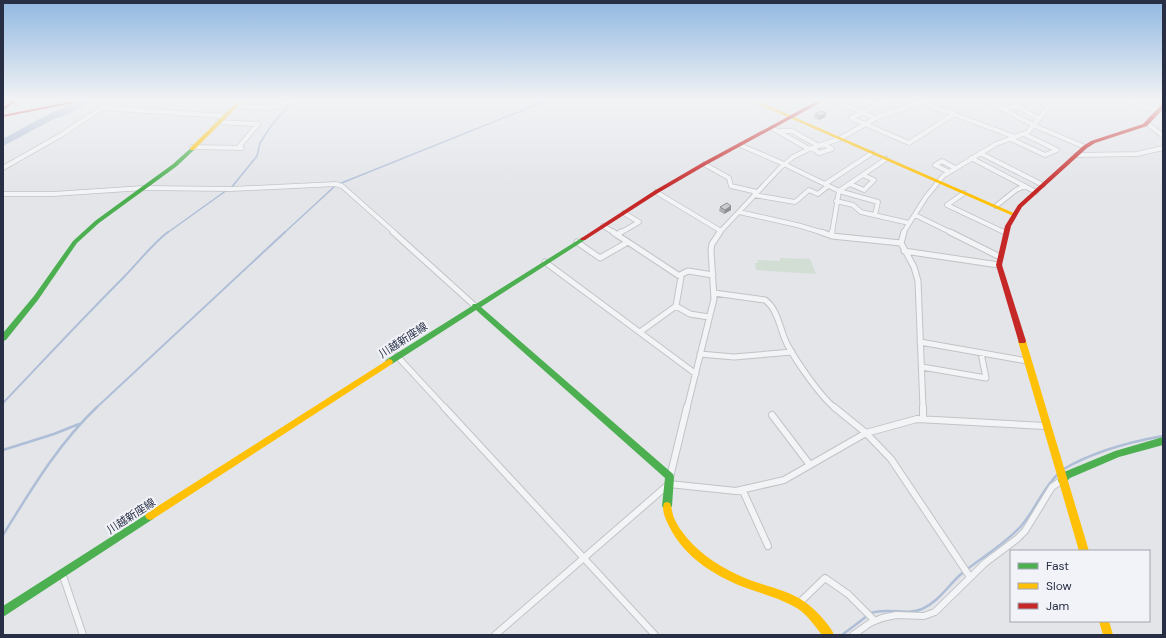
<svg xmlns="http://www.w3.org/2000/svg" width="1166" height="638" font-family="'DM Sans','Noto Sans JP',sans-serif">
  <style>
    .green { fill: #d2ddd3 }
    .water { fill: #afbed7 }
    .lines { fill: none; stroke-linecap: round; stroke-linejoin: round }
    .stream-far2 { stroke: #afbed7; stroke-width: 1.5 }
    .stream-far1 { stroke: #afbed7; stroke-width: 2 }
    .stream { stroke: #afbed7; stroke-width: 2.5 }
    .street-far2-casing { stroke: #c1c3c7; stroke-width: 5.5 }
    .street-far1-casing { stroke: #c1c3c7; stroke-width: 7 }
    .street-casing { stroke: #c1c3c7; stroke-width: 8 }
    .street-far2 { stroke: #f3f4f6; stroke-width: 4 }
    .street-far1 { stroke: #f3f4f6; stroke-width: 5 }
    .street { stroke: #f3f4f6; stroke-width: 6 }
    .fast { fill: #4caf50; fill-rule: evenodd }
    .slow { fill: #ffc107; fill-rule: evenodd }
    .jam { fill: #c62828; fill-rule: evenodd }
    .wall { fill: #adafb3 }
    .shaded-wall { fill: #8d8e92 }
    .building { fill: #c9cbd0; stroke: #8d8e92 }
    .labels { text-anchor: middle; stroke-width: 4; stroke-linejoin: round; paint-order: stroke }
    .street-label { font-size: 11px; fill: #282f45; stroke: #f1f3f8 }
  </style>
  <rect width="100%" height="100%" fill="#e3e5e9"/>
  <path class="green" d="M780,258L810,259L816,274L756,270L755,263H758V260L780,261Z"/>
  <path class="water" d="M73,100H92L71,113L54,119L3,146V139L41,118L65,107Z"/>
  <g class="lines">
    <path class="stream-far2" d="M339,184L548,100
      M231,188L257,156L260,143L271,126L291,103
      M167,233L227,190
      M284,233L335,186"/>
    <path class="stream-far1" d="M3,403C43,361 82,319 123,278C138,263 151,245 168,232
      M96,408L285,232"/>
    <path class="stream" d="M3,450L54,434L79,424
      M1062,470C1092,452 1129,442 1163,436
      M3,535C31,490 58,444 97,407
      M871,613C888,607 906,616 922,609C938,602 948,586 960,575C980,558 1005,545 1022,525C1036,508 1043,488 1059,473
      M842,635L867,616"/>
    <g class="street-far2-casing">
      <path id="street-far2" d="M833,100L876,118
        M864,100L877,105
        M892,100L877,105L851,118L909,143L954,114
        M986,100L1035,126L1085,147
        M1124,100L1159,111
        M921,102L1015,137
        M235,106L269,108L297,100
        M104,108L224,116
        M1004,109L1017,106L1039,119
        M218,122L258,124L238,148
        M1148,124L1163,136
        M772,128L809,149
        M779,131H792L819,146
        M1011,139L1045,155L1057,150L1024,134
        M740,145L784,164L839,191L886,159
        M192,147L242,148
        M812,148L819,153L832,149L824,144
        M980,153L1043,185
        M1076,155L1137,154L1163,148
        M971,158L1036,192
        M704,164L729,178L731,186L757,192
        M3,168L61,135L114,100
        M949,172L935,165L942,161L955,168
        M825,184L872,153
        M850,184L864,190L874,180L863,175
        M656,192L721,231
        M964,193L947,205L1006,233
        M3,194H53L144,188L231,189L336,184L342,186L395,233
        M754,195L795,202L809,190L818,194L828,186
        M836,201L853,205L861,212L909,223
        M996,206L1016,190L1025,186
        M739,212L797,225L824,233
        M915,215L952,233
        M603,226L615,233
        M620,233L639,222L624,213
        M719,233L780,168L793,157L809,149L839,139L876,118L926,100
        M832,233L839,191L878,202L875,215
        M903,233L926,197L943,176L996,144L1028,132L1054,100"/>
    </g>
    <g class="street-far1-casing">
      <path id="street-far1" d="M393,232L475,306
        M613,232L617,235
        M821,232L832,236L901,243
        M904,232L901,243L914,267L918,281L923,408
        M950,232L1000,257
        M832,236V232
        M577,242L600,258L628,242L617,235L621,232
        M628,242L681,277L676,306L640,332
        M904,251L999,265
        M545,262L696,374
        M680,275L688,271L713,275
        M714,293L765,300C778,309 780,330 787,344C796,361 820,396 835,408
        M676,306L690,314L709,317
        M920,342L1027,361
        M700,354L734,357L792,352
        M397,356L445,408
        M922,367L986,378L981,353
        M687,408L714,299L711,250L712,244L720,232"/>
    </g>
    <g class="street-casing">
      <path id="street" d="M444,407L655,635
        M834,407L866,433L891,459L970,577
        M923,407V418
        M772,415L810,465
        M670,477L687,407
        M743,491L768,546
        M62,573L83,635
        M798,604L825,578L848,594L874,620
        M495,635L669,484L736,491L784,480L866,433L917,419L1045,426
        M853,635L870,623L882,618L896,615L924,616L935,612L985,563L1017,539L1025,531L1052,487L1062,480"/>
    </g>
    <use href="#street-far2" class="street-far2"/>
    <use href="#street-far1" class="street-far1"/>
    <use href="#street" class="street"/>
    <path class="fast" d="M192,147L194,148V150L177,166L99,223L77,243L38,300L6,340L3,341V333L34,296L73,241L95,221L173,164Z
      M583,237L585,238L586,239L585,240L481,307L673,474L674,477L672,506L670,509L667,510L664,509L662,506L665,478L476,310L392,364H386L385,362L386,360L472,306L473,304H476Z
      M1163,437V445L1119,457L1070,478L1065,483L1062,484L1059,483L1058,480L1064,472L1115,451Z
      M150,512L153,513L155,516L153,519L3,617V606Z"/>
    <path class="slow" d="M239,100H244L194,150H190V148Z
      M749,100H755L1016,214L1015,215H1011Z
      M1022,338L1025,339L1026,341L1089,551H1079L1018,341L1019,339Z
      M389,359L392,360L393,362L392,364L153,519L150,520L147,519L145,516L147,513Z
      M667,502L670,503C672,508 672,513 674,518C677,525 682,532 687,538C702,556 724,569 745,578C777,591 799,590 824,620C828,625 832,629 834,635H822C814,625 806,613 795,607C781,599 766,595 752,590C719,579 684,558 669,526C666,520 661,510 664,503Z
      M1099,621H1109L1113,635H1103Z"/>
    <path class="jam" d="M14,100H19L3,110V107Z
      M79,100H89L3,117V115Z
      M819,100H825L706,165L658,193L585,240H581L580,239L654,191L702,163Z
      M1161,105H1163V109L1147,126L1095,143L1087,148L1022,207L1011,226L1002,265L1026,341L1025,343H1019L996,265L1005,226L1018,205L1083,146L1091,141L1143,124Z"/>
  </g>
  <path class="wall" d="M815,114L825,117L819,120L814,118Z
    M731,206V210L724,214L719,211L720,207Z"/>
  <path class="shaded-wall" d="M826,113L825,117L819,120L820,116Z
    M731,206V210L724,214L725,210Z"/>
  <path class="building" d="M821,111L826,113L820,116L815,114Z
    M727,203L731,206L725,210L720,207Z"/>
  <linearGradient id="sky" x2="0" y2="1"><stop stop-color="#91b8e1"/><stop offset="0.53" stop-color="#f2f3f5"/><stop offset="1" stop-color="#f2f3f5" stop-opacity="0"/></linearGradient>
  <rect width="1166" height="189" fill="url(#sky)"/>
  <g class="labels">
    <g class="street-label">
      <text transform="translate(403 340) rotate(-33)" y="4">川越新座線</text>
      <text transform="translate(131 516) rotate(-33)" y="4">川越新座線</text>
    </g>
  </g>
  <rect width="1166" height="638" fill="none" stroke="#282f45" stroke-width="8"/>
  <rect x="1010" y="550" width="140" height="72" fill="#f1f3f8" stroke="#a1a5b0"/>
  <rect x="1018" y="563" width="20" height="6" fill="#4caf50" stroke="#a1a5b0"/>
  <text x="1046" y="570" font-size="12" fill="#282f45">Fast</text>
  <rect x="1018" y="583" width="20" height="6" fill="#ffc107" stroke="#a1a5b0"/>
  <text x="1046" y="590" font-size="12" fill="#282f45">Slow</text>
  <rect x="1018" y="603" width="20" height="6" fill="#c62828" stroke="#a1a5b0"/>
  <text x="1046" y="610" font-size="12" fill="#282f45">Jam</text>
</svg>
